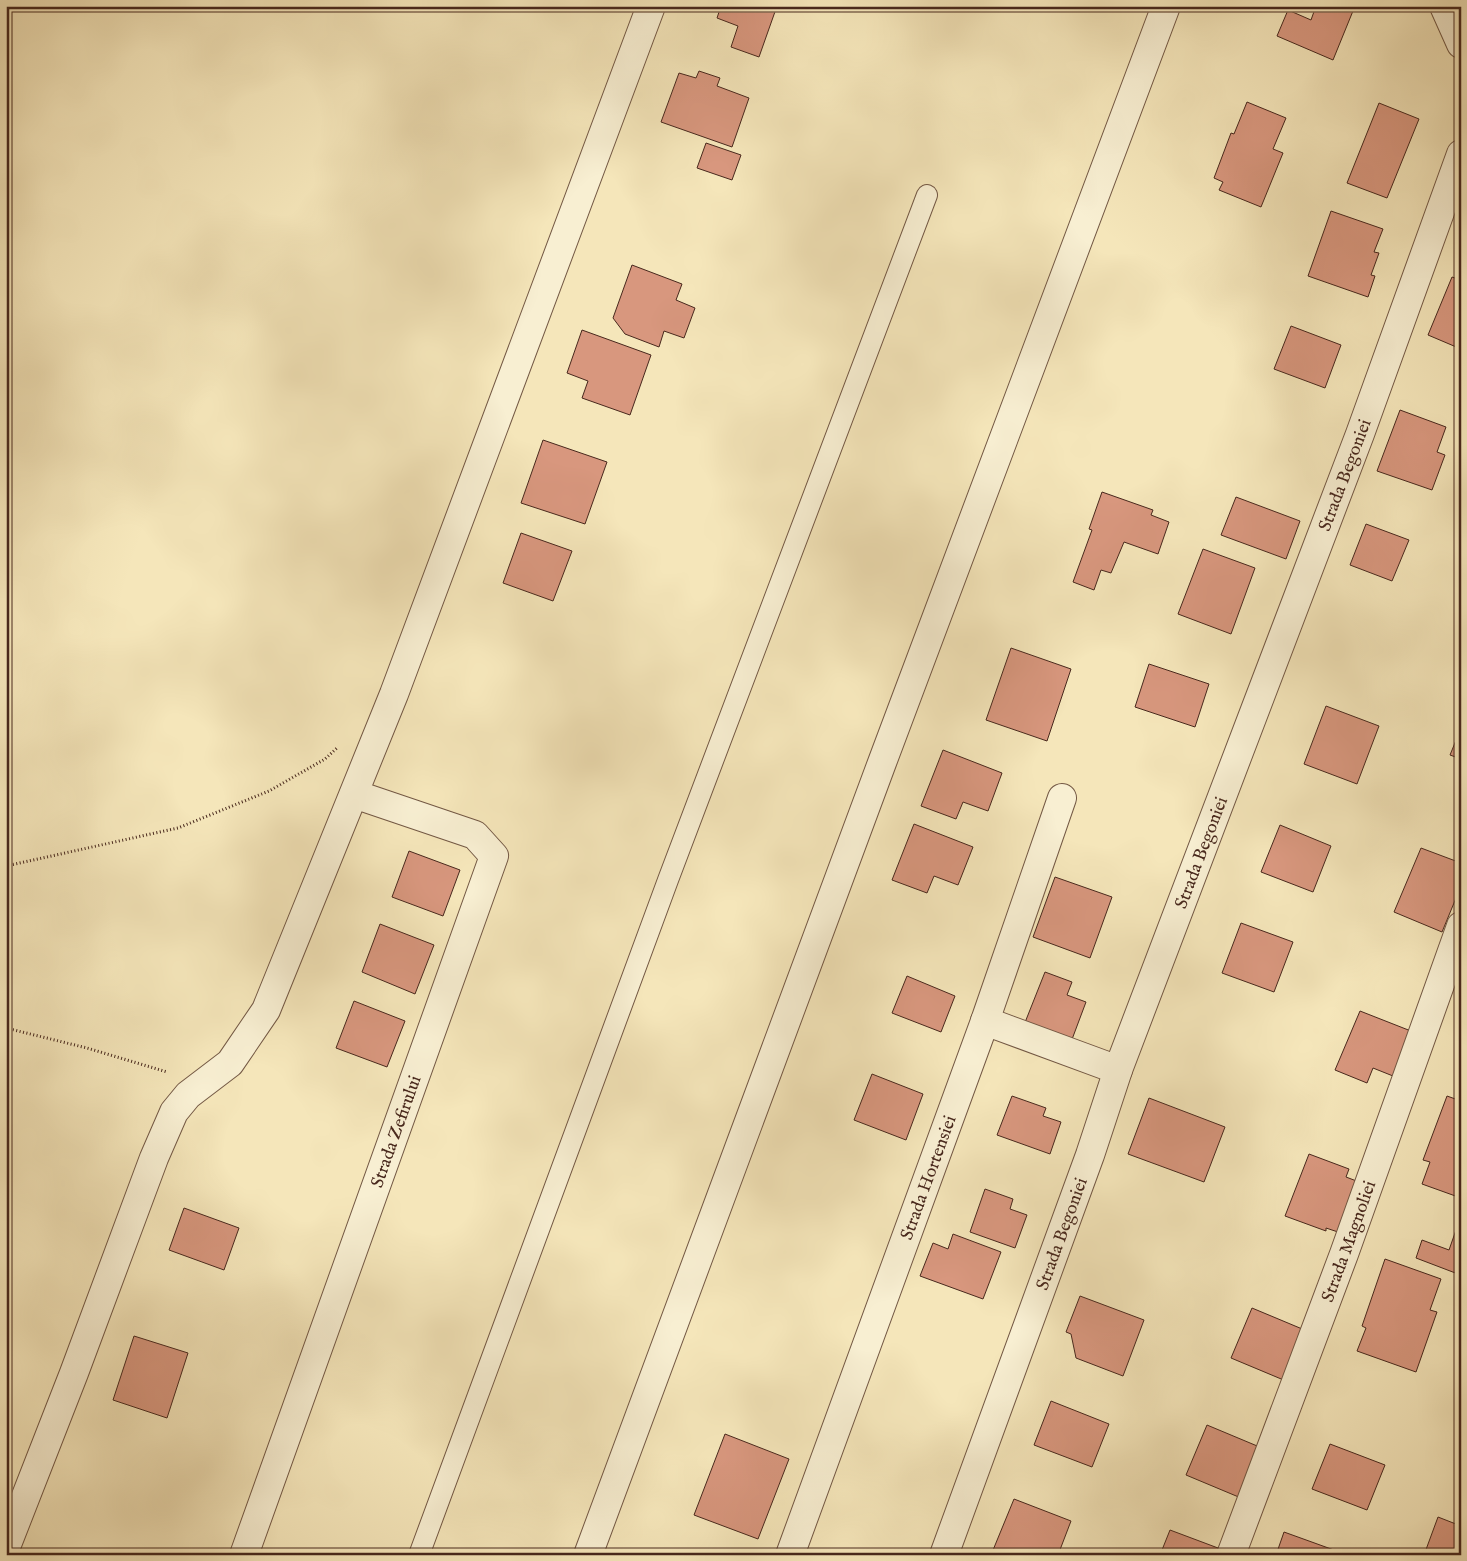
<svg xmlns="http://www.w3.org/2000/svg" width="1467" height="1561" font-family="'IM FELL English',serif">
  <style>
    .building { fill: #d8977e; stroke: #48281d }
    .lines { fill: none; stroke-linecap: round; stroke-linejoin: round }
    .service-casing { stroke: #735844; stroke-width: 22 }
    .minor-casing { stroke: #735844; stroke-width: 30 }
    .path { stroke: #48281d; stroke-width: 3; stroke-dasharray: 1 2.5; stroke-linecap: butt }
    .service { stroke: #f8efd2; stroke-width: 20 }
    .minor { stroke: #f8efd2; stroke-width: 28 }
    .labels { text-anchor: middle; stroke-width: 4; stroke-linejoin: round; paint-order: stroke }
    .street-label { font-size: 18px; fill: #48281d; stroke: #f8efd2 }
  </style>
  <rect width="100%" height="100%" fill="#f5e6ba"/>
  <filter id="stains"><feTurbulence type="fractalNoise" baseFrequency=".004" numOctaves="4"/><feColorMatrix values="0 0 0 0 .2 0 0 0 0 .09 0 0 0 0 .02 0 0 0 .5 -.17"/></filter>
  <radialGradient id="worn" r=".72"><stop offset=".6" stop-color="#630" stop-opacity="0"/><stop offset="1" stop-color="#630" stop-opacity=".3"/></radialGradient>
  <path class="building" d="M721,6H777L759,57L731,47L738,26L717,18Z
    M1316,6H1355L1333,60L1277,36L1288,10L1311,20Z
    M699,71L720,78L717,86L749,98L732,147L661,122L679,73L696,78Z
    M1247,102L1286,118L1273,149L1283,153L1261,207L1219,190L1223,182L1214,178L1231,133L1234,134Z
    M1379,103L1419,119L1387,198L1347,183Z
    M706,143L741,155L732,180L697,168Z
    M1331,211L1383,229L1374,252L1379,253L1371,275L1375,276L1368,297L1308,276Z
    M632,265L682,284L676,300L695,308L684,338L664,331L659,347L625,334L613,318Z
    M1452,277L1461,280V349L1428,335Z
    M1291,326L1341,345L1325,388L1274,369Z
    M582,330L651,355L630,415L582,398L588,381L567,373Z
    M1400,410L1446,427L1437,452L1445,455L1432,490L1377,471Z
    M543,440L607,462L585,524L521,503Z
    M1102,492L1153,510L1151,515L1169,522L1158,554L1124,542L1111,573L1101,570L1094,590L1073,582L1092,530L1089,529Z
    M1236,497L1300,521L1286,559L1221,535Z
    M1366,524L1409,540L1392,581L1350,565Z
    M521,533L572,551L553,601L503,583Z
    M1203,549L1255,568L1231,634L1178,614Z
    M1011,648L1071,669L1047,741L986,720Z
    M1149,664L1209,684L1195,727L1135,707Z
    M1326,706L1379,726L1357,784L1304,764Z
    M1461,728V759L1450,755Z
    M943,750L1002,773L988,811L963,802L956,819L921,806Z
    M914,824L973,847L958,885L934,876L927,893L892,880Z
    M1280,825L1331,846L1313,892L1261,872Z
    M1421,848L1461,863V886L1442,932L1394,912Z
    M409,851L460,870L443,916L392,897Z
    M1055,877L1112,897L1090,958L1033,937Z
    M1241,923L1293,942L1274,992L1222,973Z
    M380,924L434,945L415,994L362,972Z
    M1045,972L1072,982L1067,995L1086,1002L1071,1042L1024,1025Z
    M907,976L955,996L941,1032L892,1013Z
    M354,1001L405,1021L387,1067L336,1048Z
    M1360,1011L1416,1033L1398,1078L1373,1068L1367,1083L1335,1070Z
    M872,1074L923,1094L906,1140L854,1120Z
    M1012,1096L1046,1108L1043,1116L1061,1122L1050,1154L997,1135Z
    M1447,1096L1461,1101V1198L1422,1184L1430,1162L1423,1160Z
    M1149,1098L1225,1127L1204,1182L1128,1154Z
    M1309,1154L1349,1169L1346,1177L1367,1185L1341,1233L1326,1228V1231L1285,1216Z
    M985,1189L1013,1199L1010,1209L1027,1215L1015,1248L970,1232Z
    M184,1208L239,1228L224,1270L169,1250Z
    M1456,1230L1461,1232V1266L1458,1274L1416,1258L1422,1240L1449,1250Z
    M953,1234L1001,1252L983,1299L920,1276L933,1243L948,1249Z
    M1385,1259L1441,1279L1430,1310L1437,1312L1416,1372L1357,1351L1366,1328L1362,1326Z
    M1080,1296L1144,1320L1123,1376L1076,1358L1071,1334L1066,1332Z
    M1252,1308L1307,1331L1286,1381L1231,1358Z
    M134,1336L188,1353L167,1418L113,1400Z
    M1051,1401L1109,1424L1092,1467L1034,1445Z
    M1207,1425L1262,1448L1241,1498L1186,1475Z
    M725,1434L789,1459L758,1539L694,1515Z
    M1330,1444L1385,1465L1367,1510L1312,1489Z
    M1014,1499L1071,1521L1058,1555H991Z
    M1438,1517L1461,1526V1555H1424Z
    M1170,1530L1226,1551L1225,1555H1160Z
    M1284,1532L1345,1554L1344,1555H1276Z"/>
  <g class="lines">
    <g class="service-casing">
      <path id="service" d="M419,1555L668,880L927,195"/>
    </g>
    <g class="minor-casing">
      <g id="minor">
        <path d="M1444,6L1461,44"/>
        <path d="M985,1021L1118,1070"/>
        <path d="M6,1547L74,1373L154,1158L174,1112L188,1095L230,1063L266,1010L394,694L651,6"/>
        <path id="s1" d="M244,1555L494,856L475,835L354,794"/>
        <path d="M588,1555L883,760L1166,6"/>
        <path id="s2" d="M790,1555L985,1021L1062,798"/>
        <path id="s3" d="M944,1555L1090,1155L1118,1070L1360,434L1461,154"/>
        <path id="s4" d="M1231,1555L1344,1254L1461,926"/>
      </g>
    </g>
    <path class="path" d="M6,866L178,828L269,791L325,759L337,748
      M6,1028L87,1048L167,1072"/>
    <use href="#service" class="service"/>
    <use href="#minor" class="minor"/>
  </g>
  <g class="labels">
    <g class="street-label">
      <text dy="6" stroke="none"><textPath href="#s3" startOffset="1152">Strada Begoniei</textPath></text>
      <text dy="6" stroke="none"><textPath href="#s3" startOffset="748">Strada Begoniei</textPath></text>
      <text dy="6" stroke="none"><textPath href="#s1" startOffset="450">Strada Zefirului</textPath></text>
      <text dy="6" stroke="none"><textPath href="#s2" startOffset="402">Strada Hortensiei</textPath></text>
      <text dy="6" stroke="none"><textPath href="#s3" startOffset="342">Strada Begoniei</textPath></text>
      <text dy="6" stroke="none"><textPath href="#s4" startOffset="335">Strada Magnoliei</textPath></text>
    </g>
  </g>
  <rect width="1467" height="1561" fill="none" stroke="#f5e6ba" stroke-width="25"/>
  <rect x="8" y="8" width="1452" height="1546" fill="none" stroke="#48281d" stroke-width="2.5"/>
  <rect x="12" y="12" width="1442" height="1536" fill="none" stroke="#48281d"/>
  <rect width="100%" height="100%" filter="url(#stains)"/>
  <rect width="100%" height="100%" fill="url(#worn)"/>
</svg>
